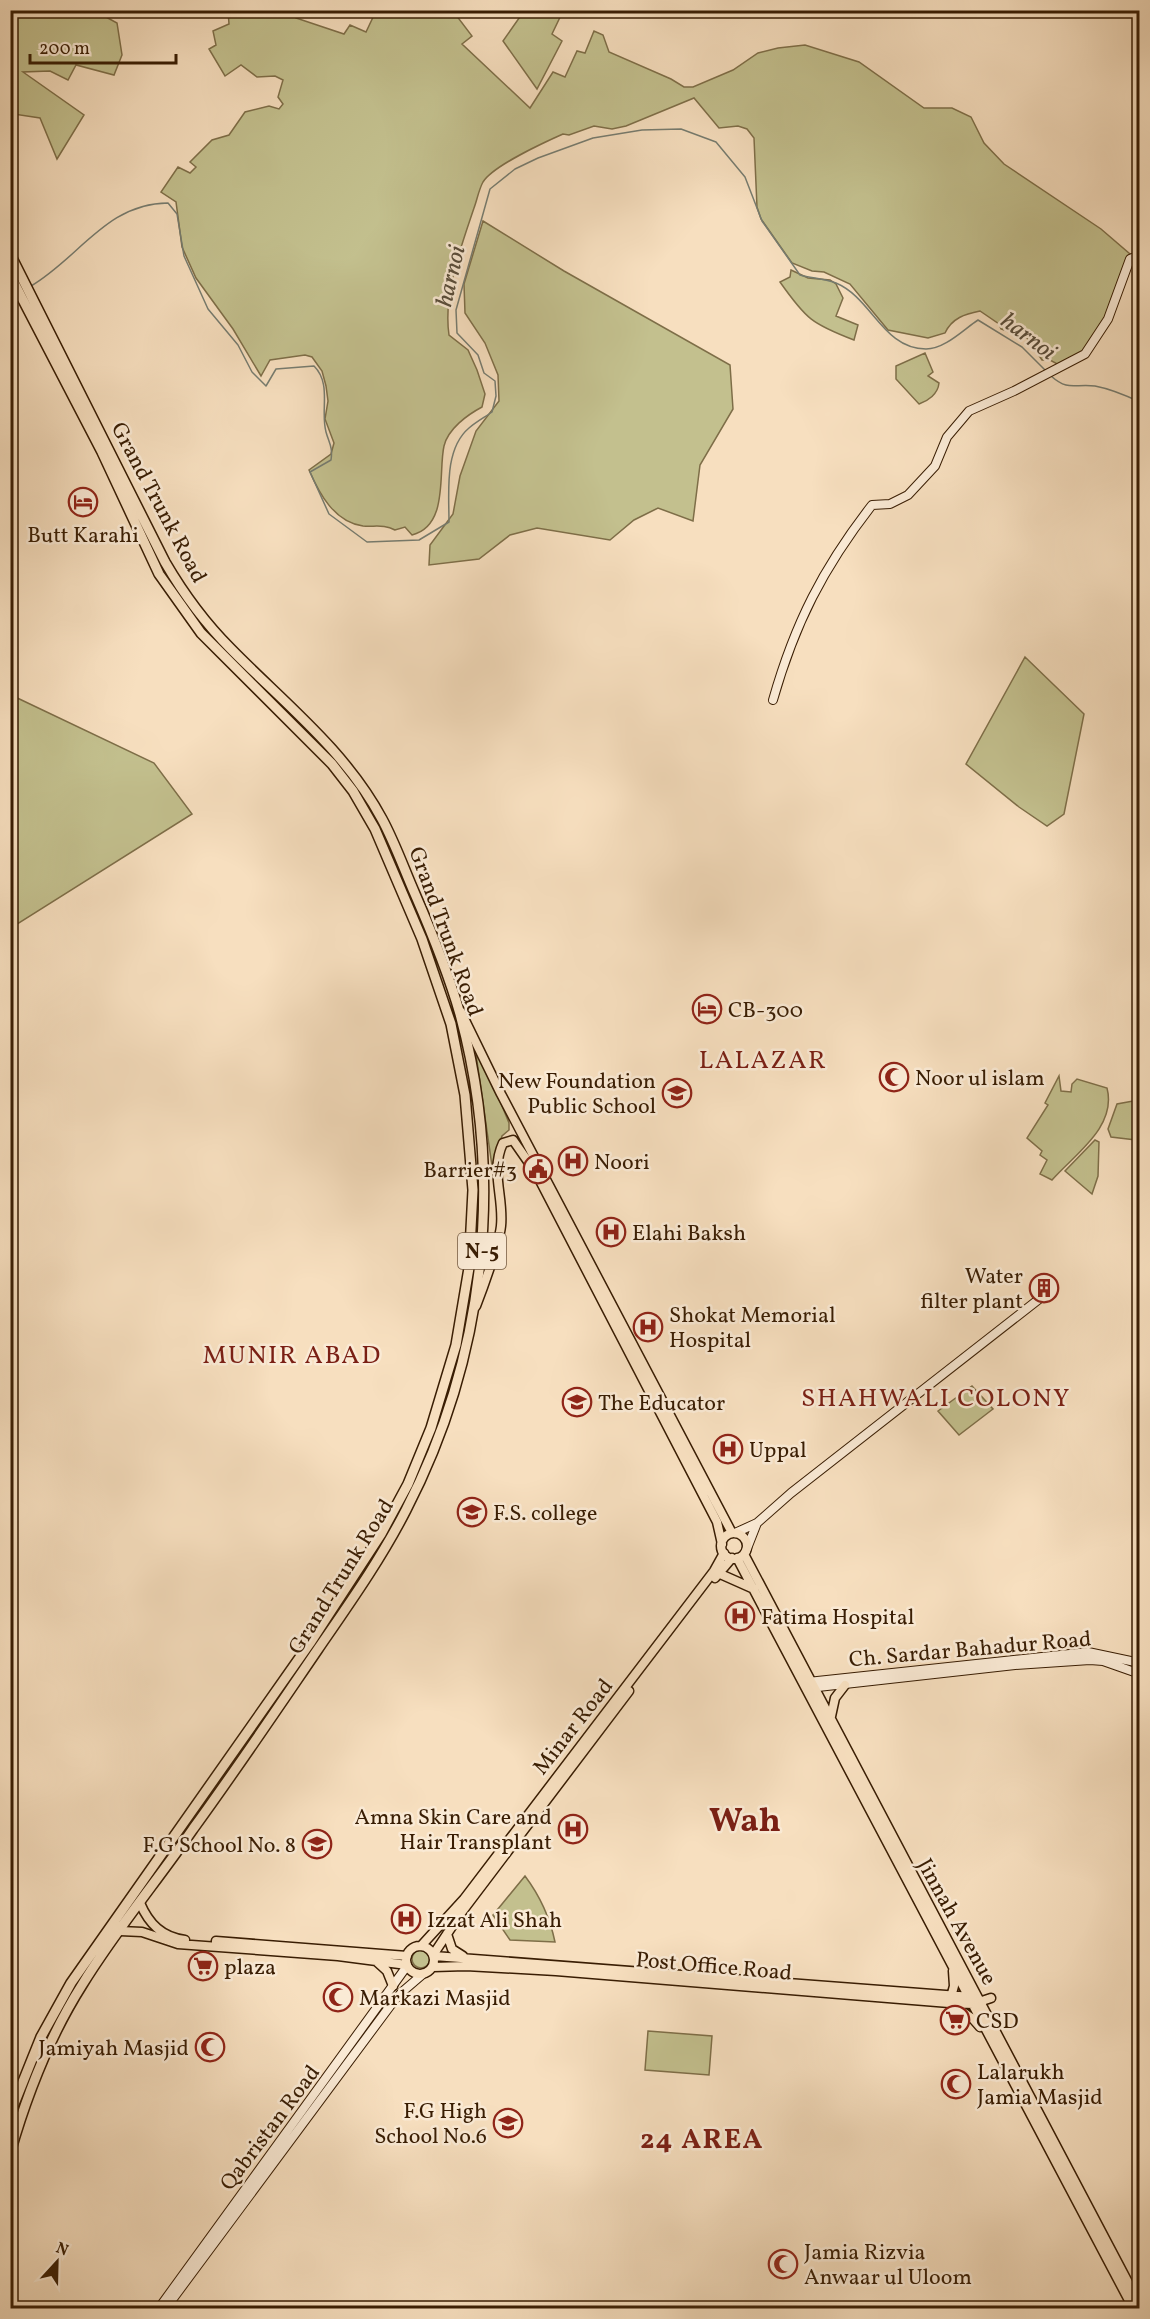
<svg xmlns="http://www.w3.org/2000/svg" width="1150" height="2319" font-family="Vollkorn,serif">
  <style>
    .green { fill: #c3c08e; stroke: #7e6e48; stroke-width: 1.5 }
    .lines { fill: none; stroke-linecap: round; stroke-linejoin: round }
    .stream { stroke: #767c70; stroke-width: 1.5 }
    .secondary-casing { stroke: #391d03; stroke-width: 10 }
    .primary-casing { stroke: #391d03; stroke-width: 11 }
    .highway-casing { stroke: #391d03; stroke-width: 12 }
    .secondary { stroke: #faead5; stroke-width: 8 }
    .primary { stroke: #f7dfbf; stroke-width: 8 }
    .highway { stroke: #f7dfbf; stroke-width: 9 }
    .labels { text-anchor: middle; stroke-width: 5; stroke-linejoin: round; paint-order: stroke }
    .shield { fill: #faead5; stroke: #735a42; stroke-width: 1.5 }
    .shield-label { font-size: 21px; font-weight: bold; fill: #391d03 }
    .street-label { font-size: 22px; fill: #391d03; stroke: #faead5 }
    .poi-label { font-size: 22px; fill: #391d03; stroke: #faead5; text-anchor: start }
    .water-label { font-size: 24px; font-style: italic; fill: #584c3a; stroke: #faead5 }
    .quarter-label { font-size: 26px; letter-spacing: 1.5px; fill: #7a1f14; stroke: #faead5 }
    .district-label { font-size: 28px; font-weight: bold; letter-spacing: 1.5px; fill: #7a1f14; stroke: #faead5 }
    .town-label { font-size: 34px; font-weight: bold; fill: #7a1f14; stroke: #faead5 }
  </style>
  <rect width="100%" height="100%" fill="#f7dfbf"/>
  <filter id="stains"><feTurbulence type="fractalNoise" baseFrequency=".00333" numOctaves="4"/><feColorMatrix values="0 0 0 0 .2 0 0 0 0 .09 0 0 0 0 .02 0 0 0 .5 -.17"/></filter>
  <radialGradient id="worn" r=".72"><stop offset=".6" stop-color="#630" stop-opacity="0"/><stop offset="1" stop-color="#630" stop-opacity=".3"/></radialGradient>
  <path class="green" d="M11,10L95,11L117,23L122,55L114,75L76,65L68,80L50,71L23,72L84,115L57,159L40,118L14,114L11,128Z
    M228,11H297L296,18L344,34L350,25L366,32L375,13L368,11H453L472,36L462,44L530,108L553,72L565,77L577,51L585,53L594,31L603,35L609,52L671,79L684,87H693L733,70L758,53L778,48L805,45L859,62L924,108H952L971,117L984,143L1004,164L1101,229L1130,254L1106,318L1080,355L1059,365L1050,360H1042L1027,338L1001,329L999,324L980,311C965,314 952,318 945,333L928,338L888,330L850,284L824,272L812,271L792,263L761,219L757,207L754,138L747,129L738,126L719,128L694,98L626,126L612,129L594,126L569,135L563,134C545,142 493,166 483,182C479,189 477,200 474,208C461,247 443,294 449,335L468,350L477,370L485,394L482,407C467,415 448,429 444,446C438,472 449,526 412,535L405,527L395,530C384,524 375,527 363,526C334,522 319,493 309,470L331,454L334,443L325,419L328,401L326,386L322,371L312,357L305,355L270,360L261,376L233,329L196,278L182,247L176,202L161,192L178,167L190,173L196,167L190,162L212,140L229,135L245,112L269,106L279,109L283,104L278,97L283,80L275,76L257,77L241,65L225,76L209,49L216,45L213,31L229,24Z
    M524,11H563L552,34L562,41L537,89L503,41Z
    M483,221L564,271L730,365L733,409L700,465L693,521L658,508L634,520L610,540L537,528L510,535L479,559L429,565L430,545L453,514L460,476L476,431L499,401L498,375L485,343L465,313L464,284Z
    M791,270L808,278L830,280L836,284L843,298L836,316L858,325L854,340C812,324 806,319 780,282L790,277Z
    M925,353L933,372L928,376L939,383C938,394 928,401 919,404L896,379V366Z
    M1025,657L1084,714L1064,814L1047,826L1019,807L966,764Z
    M11,695L154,763L192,814L11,928Z
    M476,1054L482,1057L509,1123V1130L502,1136L492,1166Z
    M1059,1076L1061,1091L1071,1092L1072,1084L1077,1079L1107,1088C1117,1127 1075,1154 1052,1180L1040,1174L1047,1160L1040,1155L1042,1151L1027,1138L1048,1105L1045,1103Z
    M1133,1101L1139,1105V1143L1136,1140L1111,1137L1108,1129L1117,1104Z
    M1095,1140L1099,1142L1098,1176L1092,1194L1065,1171Z
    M972,1386L993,1409L959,1435L938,1411Z
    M525,1876C540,1896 550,1918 555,1942L510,1940L493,1915Z
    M412 1959a9 9 0 1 1 18 0a9 9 0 1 1-18 0Z
    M648,2031L712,2036L709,2075L645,2070Z"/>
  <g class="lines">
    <path class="stream" d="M31,286C79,258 107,203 168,203L177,214L184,256L208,309L238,345L252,372L266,386L276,369L314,366C332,384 320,410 326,432C329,443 333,447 331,460L310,472L329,514L367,542L419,540L449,522C449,493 444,449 469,428C476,422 485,417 492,412L496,396L495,381L484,373L478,355L457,333L456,310L490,189L515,169L538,158L593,138L642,130L681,129L716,142L745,177L762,221L800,275C811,278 825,279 836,283C872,298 883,349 926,349C945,349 964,329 978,320L1022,347L1046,371
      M10,297L16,294
      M1051,376C1069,392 1075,383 1095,386C1111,389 1125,395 1140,402"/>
    <g class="secondary-casing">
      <path id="secondary" d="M773,700C795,623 823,568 872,505L890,504L908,495L935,466L947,437L969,411L1014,391L1085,354L1108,319L1130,259L1140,255
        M735,1533L757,1523L791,1493L1043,1296
        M746,1551L757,1523
        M808,1682L1088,1652L1140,1663
        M809,1688L1015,1665L1090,1660L1103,1661L1140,1674
        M159,2308L407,1966
        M166,2308L390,2006L402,1992L423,1974"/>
    </g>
    <g class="primary-casing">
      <path id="primary" d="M461,1012L501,1094L732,1533
        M476,1306C483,1288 499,1244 501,1226C504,1197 490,1171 503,1143L513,1140L536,1173L717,1522L722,1544
        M721 1546a13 13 0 1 1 26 0a13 13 0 1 1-26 0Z
        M744,1554L1140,2305
        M737,1558L1133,2308
        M718,1573L754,1589
        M715,1578L732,1558
        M830,1721L835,1698L845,1685
        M140,1903C149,1924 162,1937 185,1940
        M120,1931L142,1932L178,1944L338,1956L407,1965
        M447,1934L452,1949L463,1956
        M216,1941L407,1956
        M406 1960a14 14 0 1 1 28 0a14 14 0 1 1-28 0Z
        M421,1946L464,1899L714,1571L724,1553
        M433,1955L461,1913L629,1691
        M434,1956L972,1997
        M376,1961L387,1971L393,1986
        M433,1967L466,1966L556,1971L949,2003L973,2004L991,1998
        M951,1997L954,1986L953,1971
        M953,2005L973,2019L980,2027"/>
    </g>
    <g class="highway-casing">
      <path id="highway" d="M10,254L165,562C183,593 205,623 231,649C284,703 345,750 382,819C395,843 404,869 415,894C432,933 448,972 460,1014C505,1180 485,1357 406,1510C381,1559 349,1604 318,1649C277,1709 236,1770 193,1829C157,1881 115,1931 82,1985C49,2037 27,2094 10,2153
        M10,275L102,452L159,574L201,633L332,764L353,791L375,829L422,939L451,1024L465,1095L473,1190L469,1268L456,1345L431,1428L408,1484L381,1534L310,1643L71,1983L41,2037L10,2114"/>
    </g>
    <use href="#secondary" class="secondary"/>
    <use href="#primary" class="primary"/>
    <use href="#highway" class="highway"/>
  </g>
  <defs>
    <g id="hotel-ring" transform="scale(1.5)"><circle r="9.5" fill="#faead5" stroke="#8f2418" stroke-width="1.5"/><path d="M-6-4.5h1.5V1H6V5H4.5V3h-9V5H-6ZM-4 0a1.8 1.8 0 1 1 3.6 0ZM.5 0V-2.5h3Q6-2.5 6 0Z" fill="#8f2418"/></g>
    <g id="mosque-ring" transform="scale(1.5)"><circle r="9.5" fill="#faead5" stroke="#8f2418" stroke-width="1.5"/><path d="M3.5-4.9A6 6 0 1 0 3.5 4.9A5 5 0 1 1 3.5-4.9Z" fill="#8f2418"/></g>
    <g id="school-ring" transform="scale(1.5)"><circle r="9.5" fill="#faead5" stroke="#8f2418" stroke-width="1.5"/><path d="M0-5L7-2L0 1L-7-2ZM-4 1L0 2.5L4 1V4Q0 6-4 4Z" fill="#8f2418"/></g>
    <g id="hospital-ring" transform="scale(1.5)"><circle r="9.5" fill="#faead5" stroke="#8f2418" stroke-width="1.5"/><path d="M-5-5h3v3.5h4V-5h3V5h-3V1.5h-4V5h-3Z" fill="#8f2418"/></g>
    <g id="civic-ring" transform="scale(1.5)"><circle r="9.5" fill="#faead5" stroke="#8f2418" stroke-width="1.5"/><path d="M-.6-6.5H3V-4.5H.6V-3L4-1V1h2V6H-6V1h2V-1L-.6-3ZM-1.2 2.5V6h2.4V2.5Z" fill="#8f2418"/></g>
    <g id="building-ring" transform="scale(1.5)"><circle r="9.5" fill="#faead5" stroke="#8f2418" stroke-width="1.5"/><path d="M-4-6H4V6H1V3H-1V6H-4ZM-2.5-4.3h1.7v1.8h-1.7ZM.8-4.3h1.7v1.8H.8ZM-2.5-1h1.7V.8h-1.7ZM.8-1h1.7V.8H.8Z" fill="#8f2418"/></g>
    <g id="university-ring" transform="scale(1.5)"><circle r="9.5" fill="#faead5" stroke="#8f2418" stroke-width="1.5"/><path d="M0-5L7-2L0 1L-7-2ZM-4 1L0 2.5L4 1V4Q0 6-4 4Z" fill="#8f2418"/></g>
    <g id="supermarket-ring" transform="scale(1.5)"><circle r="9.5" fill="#faead5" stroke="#8f2418" stroke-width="1.5"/><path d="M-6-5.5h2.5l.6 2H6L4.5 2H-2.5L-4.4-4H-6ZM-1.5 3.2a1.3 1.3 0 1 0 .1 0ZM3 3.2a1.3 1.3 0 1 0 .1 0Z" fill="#8f2418"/></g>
  </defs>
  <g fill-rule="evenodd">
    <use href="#hotel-ring" x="83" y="502"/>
    <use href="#hotel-ring" x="707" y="1009"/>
    <use href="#mosque-ring" x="894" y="1077"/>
    <use href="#school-ring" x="677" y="1093"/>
    <use href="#hospital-ring" x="573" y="1161"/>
    <use href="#civic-ring" x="538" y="1169"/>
    <use href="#hospital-ring" x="611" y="1232"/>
    <use href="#building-ring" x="1044" y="1288"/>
    <use href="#hospital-ring" x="648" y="1327"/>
    <use href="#school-ring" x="577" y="1402"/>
    <use href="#hospital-ring" x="728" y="1449"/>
    <use href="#university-ring" x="472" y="1512"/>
    <use href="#hospital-ring" x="740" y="1616"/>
    <use href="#hospital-ring" x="573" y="1829"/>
    <use href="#school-ring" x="317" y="1844"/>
    <use href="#hospital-ring" x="406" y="1919"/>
    <use href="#supermarket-ring" x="203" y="1966"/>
    <use href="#mosque-ring" x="338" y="1997"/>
    <use href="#supermarket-ring" x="955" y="2020"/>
    <use href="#mosque-ring" x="210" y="2047"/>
    <use href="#mosque-ring" x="956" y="2084"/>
    <use href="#school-ring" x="508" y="2123"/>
    <use href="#mosque-ring" x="783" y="2264"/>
  </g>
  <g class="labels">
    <rect class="shield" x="458" y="1233" width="48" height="36" rx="4.5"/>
    <g class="shield-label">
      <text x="482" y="1258">N-5</text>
    </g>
    <g class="street-label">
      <text transform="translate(160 502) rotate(62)" y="8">Grand Trunk Road</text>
      <text transform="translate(447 931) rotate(70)" y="8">Grand Trunk Road</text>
      <text transform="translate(340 1576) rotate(-58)" y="8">Grand Trunk Road</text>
      <text transform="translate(970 1648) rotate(-5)" y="8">Ch. Sardar Bahadur Road</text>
      <text transform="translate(572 1726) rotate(-52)" y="8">Minar Road</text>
      <text transform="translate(958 1921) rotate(61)" y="8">Jinnah Avenue</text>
      <text transform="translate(714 1965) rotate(5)" y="8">Post Office Road</text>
      <text transform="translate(269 2127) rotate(-53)" y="8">Qabristan Road</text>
    </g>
    <g class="poi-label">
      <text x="83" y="542" text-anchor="middle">Butt Karahi</text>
      <text x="728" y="1017">CB-300</text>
      <text x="915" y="1085">Noor ul islam</text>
      <text x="656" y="1088" text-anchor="end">New Foundation<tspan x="656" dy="25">Public School</tspan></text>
      <text x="594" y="1169">Noori</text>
      <text x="517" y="1177" text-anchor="end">Barrier#3</text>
      <text x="632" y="1240">Elahi Baksh</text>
      <text x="1023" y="1283" text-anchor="end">Water<tspan x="1023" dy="25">filter plant</tspan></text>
      <text x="669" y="1322">Shokat Memorial<tspan x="669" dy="25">Hospital</tspan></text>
      <text x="598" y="1410">The Educator</text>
      <text x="749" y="1457">Uppal</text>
      <text x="493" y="1520">F.S. college</text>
      <text x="761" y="1624">Fatima Hospital</text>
      <text x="552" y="1824" text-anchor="end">Amna Skin Care and<tspan x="552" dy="25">Hair Transplant</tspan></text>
      <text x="296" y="1852" text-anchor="end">F.G School No. 8</text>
      <text x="427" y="1927">Izzat Ali Shah</text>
      <text x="224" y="1974">plaza</text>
      <text x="359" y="2005">Markazi Masjid</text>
      <text x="976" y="2028">CSD</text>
      <text x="189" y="2055" text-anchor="end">Jamiyah Masjid</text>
      <text x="977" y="2079">Lalarukh<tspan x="977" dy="25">Jamia Masjid</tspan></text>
      <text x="487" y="2118" text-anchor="end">F.G High<tspan x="487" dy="25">School No.6</tspan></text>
      <text x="804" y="2259">Jamia Rizvia<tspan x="804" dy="25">Anwaar ul Uloom</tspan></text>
    </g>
    <g class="water-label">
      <text transform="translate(450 276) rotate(-77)" y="8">harnoi</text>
      <text transform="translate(1029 336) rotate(37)" y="8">harnoi</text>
    </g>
    <g class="quarter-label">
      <text x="763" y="1068">LALAZAR</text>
      <text x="292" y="1363">MUNIR ABAD</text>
      <text x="936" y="1406">SHAHWALI COLONY</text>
    </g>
    <g class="district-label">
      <text x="702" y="2148">24 AREA</text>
    </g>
    <g class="town-label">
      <text x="745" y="1831">Wah</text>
    </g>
  </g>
  <rect width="1150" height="2319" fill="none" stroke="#f7dfbf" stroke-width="36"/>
  <rect x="12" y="12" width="1126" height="2295" fill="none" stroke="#391d03" stroke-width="3"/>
  <rect x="18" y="18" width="1114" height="2283" fill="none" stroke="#391d03" stroke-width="1.5"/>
  <g transform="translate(57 2262) rotate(22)" stroke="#faead5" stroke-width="4.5" paint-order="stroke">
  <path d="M0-4.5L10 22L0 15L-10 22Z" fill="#391d03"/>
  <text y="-9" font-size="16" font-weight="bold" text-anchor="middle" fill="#391d03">N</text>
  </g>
  <path d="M30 54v9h146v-9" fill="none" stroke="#391d03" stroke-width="3"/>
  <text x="39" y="54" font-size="18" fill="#391d03" stroke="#faead5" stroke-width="4.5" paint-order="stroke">200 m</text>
  <rect width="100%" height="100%" filter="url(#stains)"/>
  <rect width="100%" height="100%" fill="url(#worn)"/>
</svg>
